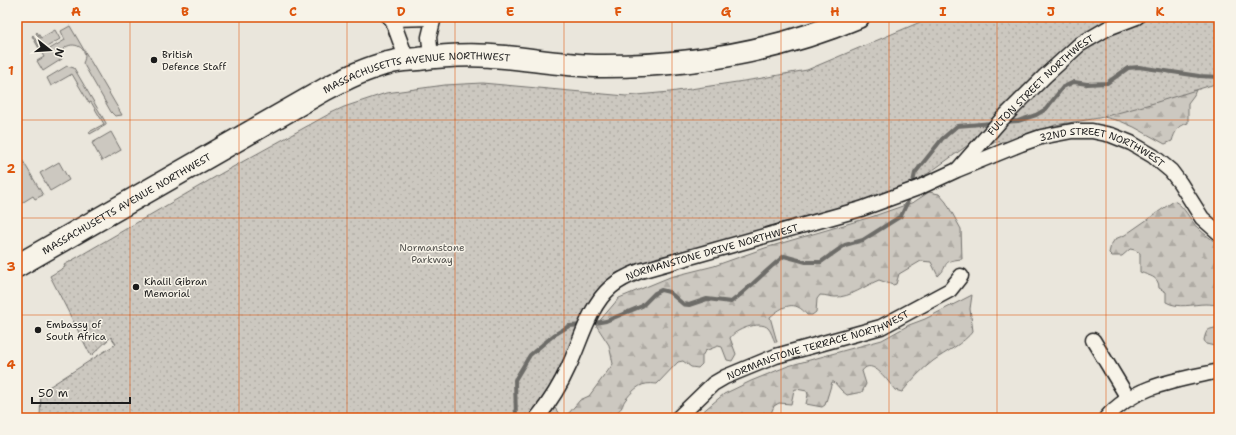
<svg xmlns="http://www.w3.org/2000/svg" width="1236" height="435" font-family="'Shantell Sans',sans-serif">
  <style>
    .green { fill: #ccc8c0; stroke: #74726e }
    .forest { fill: url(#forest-firs); stroke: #74726e }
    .park { fill: url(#park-dots); stroke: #74726e }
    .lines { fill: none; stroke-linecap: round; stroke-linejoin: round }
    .stream { stroke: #6d6c68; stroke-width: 4 }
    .street-casing { stroke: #1c1c1c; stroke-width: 17 }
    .primary-casing { stroke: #1c1c1c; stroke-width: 25 }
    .street { stroke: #f7f3e8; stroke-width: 14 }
    .primary { stroke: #f7f3e8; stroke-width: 22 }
    .grid { fill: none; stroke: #de560d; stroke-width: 1; stroke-opacity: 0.55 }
    .poi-dot { fill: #1c1c1c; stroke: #f7f3e8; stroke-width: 1.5 }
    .labels { text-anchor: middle; stroke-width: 3; stroke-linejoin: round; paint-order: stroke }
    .poi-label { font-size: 10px; fill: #1c1c1c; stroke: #f7f3e8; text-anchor: start }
    .street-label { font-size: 10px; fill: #1c1c1c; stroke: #f7f3e8 }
    .park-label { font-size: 10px; fill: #51504d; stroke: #f7f3e8 }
    .neatline { fill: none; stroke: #de560d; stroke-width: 1.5 }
    .grid-label { font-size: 13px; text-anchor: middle; font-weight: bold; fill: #de560d }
  </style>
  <defs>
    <pattern id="forest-firs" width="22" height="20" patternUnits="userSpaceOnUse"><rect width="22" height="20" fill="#ccc8c0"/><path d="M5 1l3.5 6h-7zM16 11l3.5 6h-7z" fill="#afaba4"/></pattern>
    <pattern id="park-dots" width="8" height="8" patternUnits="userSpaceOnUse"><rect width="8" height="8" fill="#ccc8c0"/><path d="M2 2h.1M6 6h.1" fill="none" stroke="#afaba4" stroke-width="1.8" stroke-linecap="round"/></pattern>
  </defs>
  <rect width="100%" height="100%" fill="#eae6dc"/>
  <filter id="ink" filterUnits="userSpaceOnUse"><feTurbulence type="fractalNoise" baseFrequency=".025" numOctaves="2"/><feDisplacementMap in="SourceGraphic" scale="8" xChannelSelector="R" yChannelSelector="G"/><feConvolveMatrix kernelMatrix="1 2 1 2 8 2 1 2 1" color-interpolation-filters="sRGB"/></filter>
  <g filter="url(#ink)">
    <path class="green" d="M70,26L77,38L122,115L115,116L111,112L83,63C93,43 59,37 62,59L43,71L37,61L44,57L32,36L33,35L43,53L65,40L61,31Z
      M55,30L60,39L45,48L36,33L37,32L41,38Z
      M67,66L74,68L106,123V125L90,134L89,132L104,124L91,102L89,103L72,74L51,86L47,78Z
      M111,132L121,150L102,161L92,143Z
      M17,151L43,195L35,199L33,196L17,206Z
      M59,162L69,180L50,191L40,173Z"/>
    <path class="forest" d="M1199,81L1194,95L1188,103V123C1178,126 1175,131 1172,141L1165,144L1134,127L1120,121L1095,115Z
      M929,192L939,194L946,202L961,229L962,259C939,261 950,266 938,276L931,262L921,261L899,274L896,284L893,285L879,280C866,285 850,298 835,297C830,297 826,295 820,295L817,299L816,312L812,315H807C795,299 783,306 770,317L777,342H775C773,338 771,331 768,328C760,320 734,330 730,338L736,354L732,361L727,360L722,347L718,346L705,351L702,356V364L698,368L691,367L683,361L678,362L657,384C641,382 636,387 626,399C621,405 625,406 617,412L621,418H547L555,408L559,414L562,416L569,413L580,400L589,396L613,364L609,345L596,325L619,298L670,277L714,266L765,248L871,217L914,202Z
      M1174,201C1185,206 1189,220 1199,229C1205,235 1212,239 1219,245V305C1215,305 1211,304 1206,304C1193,304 1178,309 1166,302V292L1159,288C1159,276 1149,276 1140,272V253L1135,250L1130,249L1122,256H1112L1109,253L1111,245L1115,239L1125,235Z
      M972,295L970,309L973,331C963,344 947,351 933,361C921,370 912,380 902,392L895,390C889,383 872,356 862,371L866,384L862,392L847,395L842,391L834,382H832L825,405L822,407L806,404L808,395L807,391L796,389L794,390L791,404L779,403L774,406L769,418H695L724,394L751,381L788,366L882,340L909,325L925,319Z
      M1219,327V347L1206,344L1204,340C1207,328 1207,330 1219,327Z"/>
    <path class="park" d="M932,17H1161L1162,21L1174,17H1219V85L1215,84L1154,103L1099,118L1055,125L1019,141L971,143L909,187L852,207L698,248L658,257L614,274L595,294L559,379L532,418H40L41,392L116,344L111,337L91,356L50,276L65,267L64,265L222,173L331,113L344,107L386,93L445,85L482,83L626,96L670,92L757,79L807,70Z"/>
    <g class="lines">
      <path class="stream" d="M1004,122L1018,121L1036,115L1046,109L1063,87L1074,82L1087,84L1107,83L1128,68L1139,67L1199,76L1219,77
        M912,187L915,173L942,139L957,126L993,123
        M589,324L606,321L642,306L655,293L661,290L669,292L683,304L689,305L707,299L731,302C750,288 765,271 784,256L806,262H821L845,245L863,240L901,216L908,201L910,195
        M516,418L515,380L530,355L554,335L569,326L583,325"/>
      <g class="street-casing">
        <g id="street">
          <path d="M389,17L392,19L407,60"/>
          <path d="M392,19L433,18"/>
          <path d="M431,57L429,37L434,17"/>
          <path id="s1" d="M959,168L1002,119L1045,76L1079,45L1108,28L1137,17"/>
          <path d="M1093,340L1128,398"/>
          <path id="s2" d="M537,418C550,402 561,384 569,366C581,341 589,306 611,287C619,280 630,275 640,271L861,209L918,188L957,170L1021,144L1041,137L1072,131H1092L1111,135L1131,143L1153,156L1171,171L1180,183L1202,218L1219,233"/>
          <path id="s3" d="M678,418L713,384L725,377L776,356L881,327L950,290L961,276"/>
          <path d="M1106,418C1134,385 1179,380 1219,371"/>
        </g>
      </g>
      <g class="primary-casing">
        <g id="primary">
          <path id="s4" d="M17,266L324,90C342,80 368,68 388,63C397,60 408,60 418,59C447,55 476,54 505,57C535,60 565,65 595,66C685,67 776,52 858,17"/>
        </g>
      </g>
      <use href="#street" class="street"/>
      <use href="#primary" class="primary"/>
    </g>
  </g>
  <path class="grid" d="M130,17V418M239,17V418M347,17V418M455,17V418M564,17V418M672,17V418M781,17V418M889,17V418M997,17V418M1106,17V418M17,120H1219M17,218H1219M17,315H1219"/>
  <g class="poi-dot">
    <circle cx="154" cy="60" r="4"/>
    <circle cx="136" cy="287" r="4"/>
    <circle cx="38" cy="330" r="4"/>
  </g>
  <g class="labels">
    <g class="poi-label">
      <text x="162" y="58">British<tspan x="162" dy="12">Defence Staff</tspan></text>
      <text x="144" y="285">Khalil Gibran<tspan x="144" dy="12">Memorial</tspan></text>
      <text x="46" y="328">Embassy of<tspan x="46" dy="12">South Africa</tspan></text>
    </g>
    <g class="street-label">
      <text dy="4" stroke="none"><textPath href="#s4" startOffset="450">MASSACHUSETTS AVENUE NORTHWEST</textPath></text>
      <text dy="4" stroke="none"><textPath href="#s1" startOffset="117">FULTON STREET NORTHWEST</textPath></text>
      <text dy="4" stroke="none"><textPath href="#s2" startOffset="673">32ND STREET NORTHWEST</textPath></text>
      <text dy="4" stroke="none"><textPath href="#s4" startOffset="126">MASSACHUSETTS AVENUE NORTHWEST</textPath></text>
      <text dy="4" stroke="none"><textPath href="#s2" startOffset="259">NORMANSTONE DRIVE NORTHWEST</textPath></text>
      <text dy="4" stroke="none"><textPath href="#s3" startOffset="161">NORMANSTONE TERRACE NORTHWEST</textPath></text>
    </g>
    <g class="park-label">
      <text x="432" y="251">Normanstone<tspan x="432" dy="12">Parkway</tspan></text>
    </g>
  </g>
  <rect width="1236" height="435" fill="none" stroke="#f7f3e8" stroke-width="44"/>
  <g transform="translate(50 50) rotate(107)" stroke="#f7f3e8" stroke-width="3" paint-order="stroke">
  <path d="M0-3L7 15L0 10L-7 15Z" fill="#1c1c1c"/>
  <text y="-6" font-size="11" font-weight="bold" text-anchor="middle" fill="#1c1c1c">N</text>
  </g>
  <path d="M32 397v6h98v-6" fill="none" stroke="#1c1c1c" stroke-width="2"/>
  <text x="38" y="397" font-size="12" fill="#1c1c1c" stroke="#f7f3e8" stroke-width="3" paint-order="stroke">50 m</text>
  <rect x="22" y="22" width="1192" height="391" class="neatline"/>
  <g class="grid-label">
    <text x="76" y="16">A</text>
    <text x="185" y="16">B</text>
    <text x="293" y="16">C</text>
    <text x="401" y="16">D</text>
    <text x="510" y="16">E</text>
    <text x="618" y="16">F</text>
    <text x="726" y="16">G</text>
    <text x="835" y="16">H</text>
    <text x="943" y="16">I</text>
    <text x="1051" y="16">J</text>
    <text x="1160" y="16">K</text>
    <text x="11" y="75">1</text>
    <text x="11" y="173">2</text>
    <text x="11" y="271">3</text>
    <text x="11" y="369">4</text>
  </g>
</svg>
